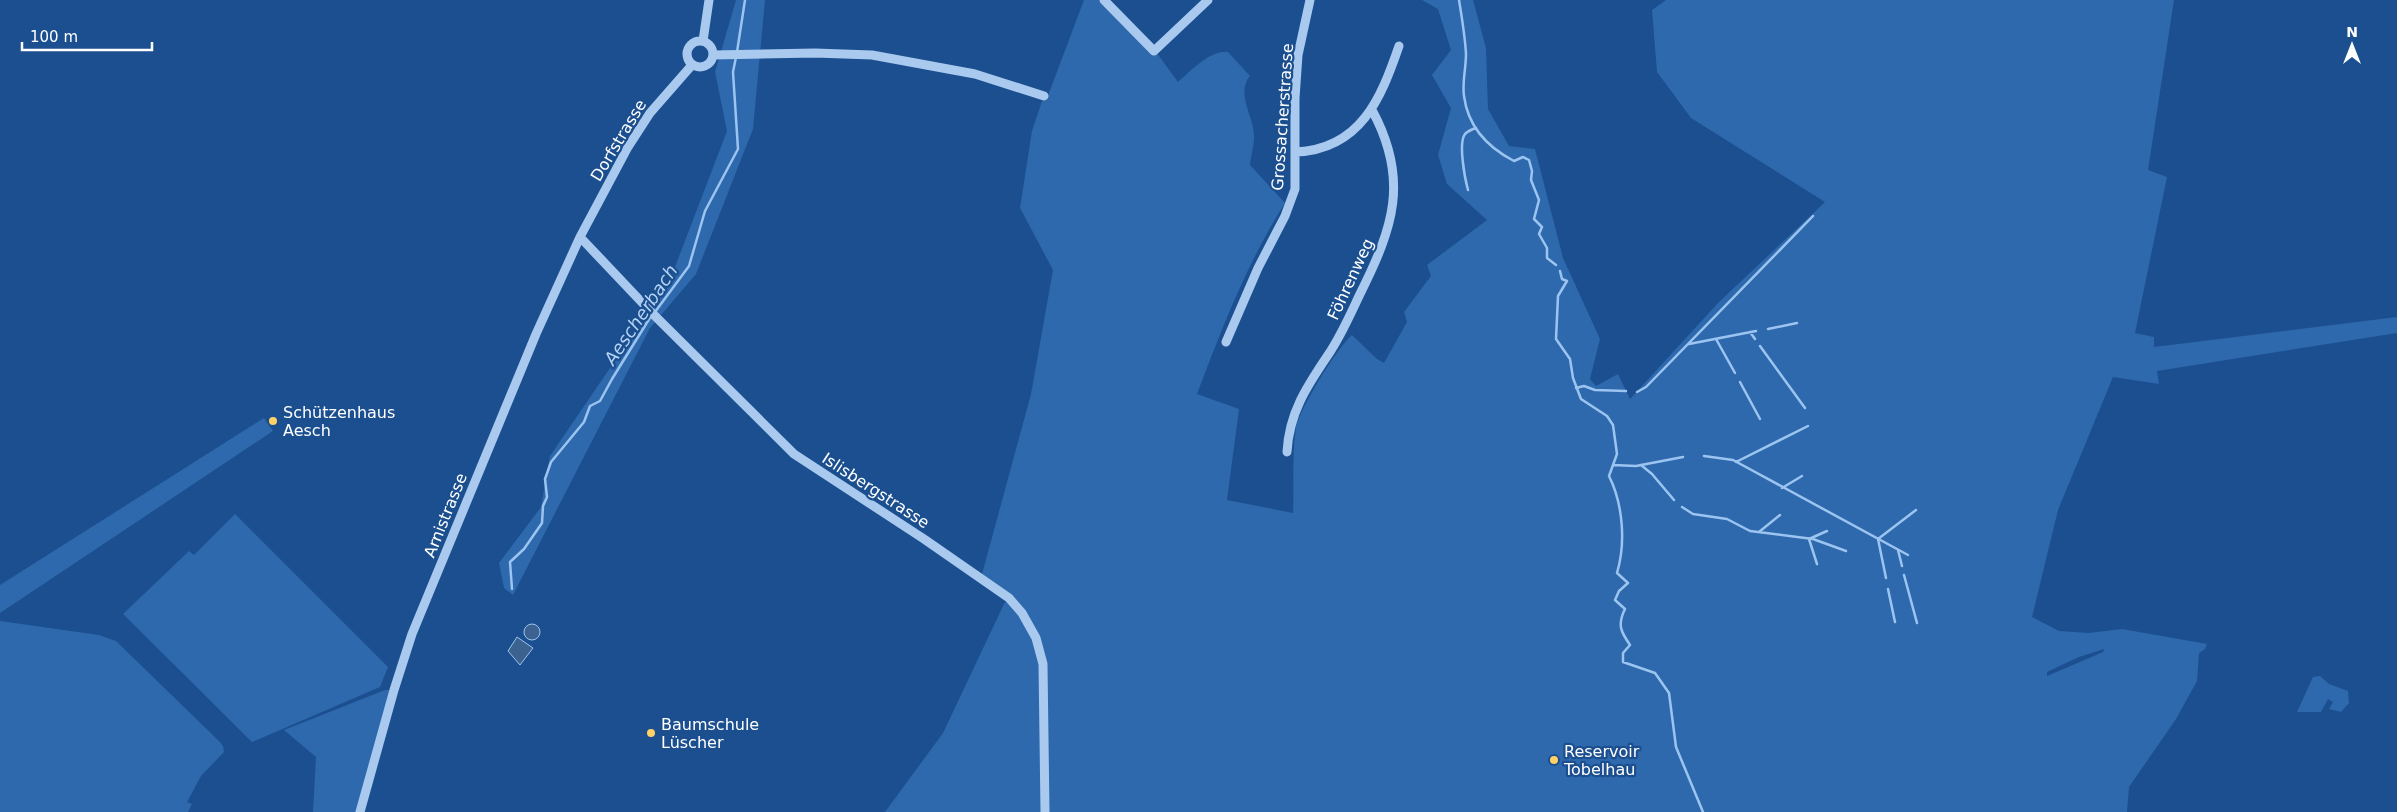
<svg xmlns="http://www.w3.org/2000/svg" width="2397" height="812" font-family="'DejaVu Sans',sans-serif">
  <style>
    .green { fill: #2e69ad; fill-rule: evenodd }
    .water { fill: #3c6290; stroke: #9cc4f0 }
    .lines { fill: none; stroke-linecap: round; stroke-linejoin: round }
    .stream { stroke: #9cc4f0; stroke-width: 2.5 }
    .minor { stroke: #a9c9ee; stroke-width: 9 }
    .poi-dot { fill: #ffd166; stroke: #1b4f8f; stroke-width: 2 }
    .labels { text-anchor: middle; stroke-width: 4.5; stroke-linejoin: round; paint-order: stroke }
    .street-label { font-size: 16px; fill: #fff; stroke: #1b4f8f }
    .poi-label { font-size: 16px; fill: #fff; stroke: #1b4f8f; text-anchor: start }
    .water-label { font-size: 18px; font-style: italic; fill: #b5d3f5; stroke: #1b4f8f }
  </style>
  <rect width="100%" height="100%" fill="#1b4f8f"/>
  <path class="green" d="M736,0H765L753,129L696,274L650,328L513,595L504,588L499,563L541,507L550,456L670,280L727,131L715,72Z
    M1084,0H1109L1148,41L1178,82C1191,71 1210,50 1228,52L1250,76C1235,94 1255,118 1254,137C1254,146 1251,156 1250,165L1285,203C1247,263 1222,328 1197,394L1239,409L1227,500L1293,513C1294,489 1292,451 1296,428C1300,408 1337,348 1352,335L1377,359L1384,363L1407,322L1404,312L1431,276L1427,265L1487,220L1447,184L1438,155L1451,108L1432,75L1451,50L1438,9L1422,0H1473L1486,48L1488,109L1509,146L1535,149L1563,258L1600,339L1590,379L1596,386L1618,374L1630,399L1718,303L1825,202L1691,118L1657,72L1652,10L1666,0H2174L2148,170L2167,177L2135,333L2154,337V347L2397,317V333L2157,371L2159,384L2113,377L2058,510L2032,617L2059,631L2089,633L2122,629L2207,644L2205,649L2199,653L2197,681L2176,719L2129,787L2127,812H885L943,733L1004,604L1009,598L981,578L1031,394L1053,270L1020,208L1032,131L1042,101H1046ZM2104,649L2103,652L2047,676V672L2079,657Z
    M264,418L273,431L0,613V585Z
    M235,514L388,667L380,687L252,742L123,614L189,551L194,555Z
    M0,621L99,635L116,641L220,742L223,746L224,752L201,776L187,802L192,804L188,812H0Z
    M2320,676L2329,684L2348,691L2349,703L2341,712L2329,709L2333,702L2328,699L2321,712H2297L2313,677Z
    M385,690H394L360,812H313L316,757L284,730Z"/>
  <path class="water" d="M524 632a8 8 0 1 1 16 0a8 8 0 1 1-16 0Z
    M517,637L533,648L520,665L508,651Z"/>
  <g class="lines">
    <path class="stream" d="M1459,0C1462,18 1465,36 1466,54C1466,68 1462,83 1464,96C1468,127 1487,147 1514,161L1523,157L1529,160L1532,171L1531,180L1539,200L1534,219L1542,227L1539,234L1547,248V258L1556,265
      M737,52L745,0
      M1468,190C1465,179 1458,143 1465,134C1468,131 1473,129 1476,128
      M1560,271L1562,279L1567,281L1558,296L1556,339L1570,359L1573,378L1581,399L1607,416L1613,425L1617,454L1609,476C1623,504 1626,543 1617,573L1628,583L1619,591L1615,600L1625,609C1617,625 1621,632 1630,645L1623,653V662L1655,673L1669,693L1676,747L1703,812
      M655,312L689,266L705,211L738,149L733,72L736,57
      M1768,329L1797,323
      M1750,332L1755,339
      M1716,339L1735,373
      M1689,344L1756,331
      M1760,346L1805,408
      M1740,382L1760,419
      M1576,388L1584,386L1595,390L1626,391
      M1637,392L1646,387L1813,216
      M1704,456L1733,460L1908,555
      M1736,462L1808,426
      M1613,465L1636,466L1683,457
      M1641,465L1652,474L1674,500
      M1782,488L1802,476
      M1682,507L1693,514L1727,519L1750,531L1813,539L1846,551
      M1759,532L1780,515
      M1898,550L1902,566
      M1817,564L1809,539L1827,531
      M1904,575L1917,623
      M1886,578L1878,539L1916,510
      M512,589L510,562L524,549L542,523L543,506L547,497L545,479L551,462L584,422L590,406L600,401L612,379L651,316
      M1888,589L1895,622"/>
    <path class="minor" d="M1104,0L1154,51L1208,0
      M687 54a13 13 0 1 1 26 0a13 13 0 1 1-26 0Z
      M703,41L709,0
      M713,55L815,53L872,55L975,74L1044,96
      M1296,152C1361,149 1381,98 1399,46
      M580,237L651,312L794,454L924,539L1009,598L1022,613L1036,638L1043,664L1045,812
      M1226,342L1258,268L1285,216L1295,189V98L1298,55L1310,0
      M1287,452C1289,413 1307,386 1328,355C1341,336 1350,315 1360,294C1393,228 1410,180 1372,110
      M360,812L394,690L412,634L536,334L580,237L628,147L650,113L692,65"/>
  </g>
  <g class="poi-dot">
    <circle cx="273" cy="421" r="5"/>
    <circle cx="651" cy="733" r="5"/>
    <circle cx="1554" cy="760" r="5"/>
  </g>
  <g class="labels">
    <g class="street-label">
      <text transform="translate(1282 117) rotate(-86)" y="6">Grossacherstrasse</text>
      <text transform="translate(618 140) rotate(-59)" y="6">Dorfstrasse</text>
      <text transform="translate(1350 279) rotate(-65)" y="6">Föhrenweg</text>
      <text transform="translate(876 490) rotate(33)" y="6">Islisbergstrasse</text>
      <text transform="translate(445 515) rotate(-68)" y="6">Arnistrasse</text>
    </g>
    <g class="poi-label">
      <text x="283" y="418">Schützenhaus<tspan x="283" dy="18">Aesch</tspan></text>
      <text x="661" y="730">Baumschule<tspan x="661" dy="18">Lüscher</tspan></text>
      <text x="1564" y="757">Reservoir<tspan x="1564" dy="18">Tobelhau</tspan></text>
    </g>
    <g class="water-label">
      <text transform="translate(641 315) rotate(-56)" y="6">Aescherbach</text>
    </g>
  </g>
  <g transform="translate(2352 45)" stroke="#1b4f8f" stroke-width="4" paint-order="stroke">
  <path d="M0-4L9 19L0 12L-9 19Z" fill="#ffffff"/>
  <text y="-8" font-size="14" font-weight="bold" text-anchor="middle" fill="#ffffff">N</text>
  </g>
  <path d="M22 42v8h130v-8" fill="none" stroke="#ffffff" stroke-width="2.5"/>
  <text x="30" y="42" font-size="15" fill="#ffffff" stroke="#1b4f8f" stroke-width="4" paint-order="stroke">100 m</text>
</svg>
